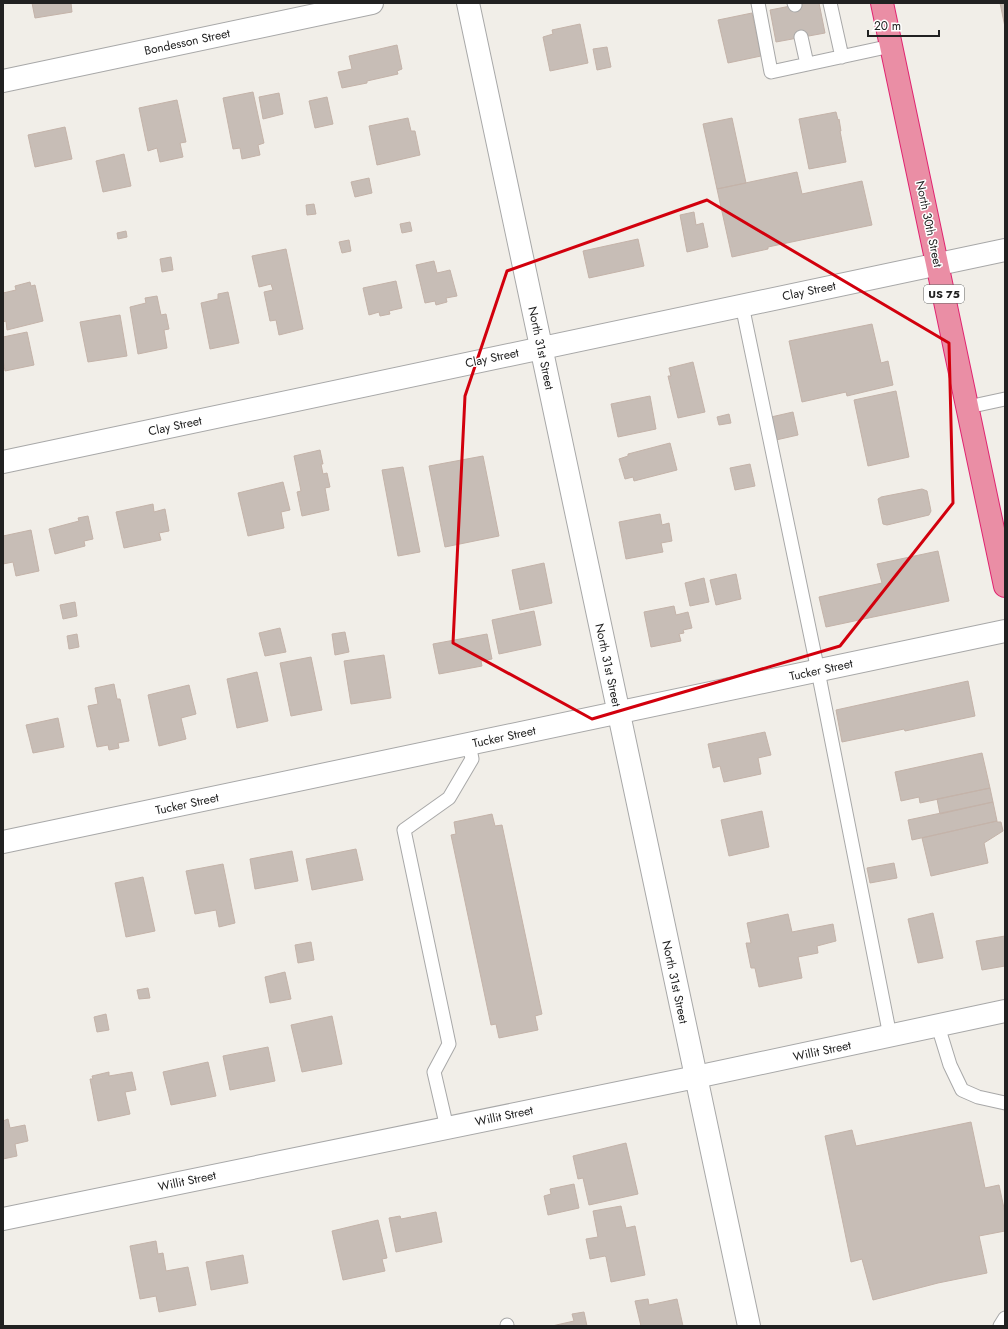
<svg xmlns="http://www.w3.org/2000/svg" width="1008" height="1329" font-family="Jost,sans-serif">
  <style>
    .building { fill: #c7bdb6; stroke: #c4b3a9 }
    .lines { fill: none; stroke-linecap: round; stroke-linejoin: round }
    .lane-casing { stroke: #a8a8a8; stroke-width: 15 }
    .street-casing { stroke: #a8a8a8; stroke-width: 24 }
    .highway-casing { stroke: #e02470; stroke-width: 24 }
    .lane { stroke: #fff; stroke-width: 13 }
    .street { stroke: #fff; stroke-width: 22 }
    .highway { stroke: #ea8ea5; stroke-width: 22 }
    .marked { fill: none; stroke: #d2000d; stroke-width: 3; stroke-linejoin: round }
    .labels { text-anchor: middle; stroke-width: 3; stroke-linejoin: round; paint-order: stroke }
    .shield { fill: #fff; stroke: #646464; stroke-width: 1 }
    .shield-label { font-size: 11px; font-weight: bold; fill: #212121 }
    .street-label { font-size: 12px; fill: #212121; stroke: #fff }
  </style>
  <rect width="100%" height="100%" fill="#f1eee8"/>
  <path class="building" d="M32,3H71L72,12L35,18Z
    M806,3H819L825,33L776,42L770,10Z
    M1000,3H1005V27Z
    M752,13L761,56L728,63L718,20Z
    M580,24L588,63L550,71L543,37L553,34L552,30Z
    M397,45L402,69L397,71L398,74L367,81V83L342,88L338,72L352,69L349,56Z
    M607,47L611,67L597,70L593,49Z
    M253,92L264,143L258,145L260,155L242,159L240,148L233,149L223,98Z
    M279,93L283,114L263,119L259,97Z
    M327,97L333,124L315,128L309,101Z
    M177,100L186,142L180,143L183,157L160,162L157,148L148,151L139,108Z
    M836,112L838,120L839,119L841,131H840L846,162L809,169L799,119Z
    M408,118L411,131H415L420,155L377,165L369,126Z
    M732,118L746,183L717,189L703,124Z
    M65,127L72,159L35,167L28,135Z
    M124,154L131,186L103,192L96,161Z
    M797,172L802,194L862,181L872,225L768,247V249L732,257L717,189Z
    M369,178L372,193L355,197L351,182Z
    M314,204L316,214L307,215L306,205Z
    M694,212L696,225L703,223L708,247L687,252L680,215Z
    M410,222L412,231L402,233L400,224Z
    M126,231L127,237L118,239L117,233Z
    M638,239L644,266L589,278L583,251Z
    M349,240L351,251L342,253L339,242Z
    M286,249L303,329L279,335L276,320L270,321L264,292L273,290L271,284L259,287L252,256Z
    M171,257L173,270L162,272L160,259Z
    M434,261L437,273L450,270L457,296L446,298L447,302L436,305L435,301L425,303L416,265Z
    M396,281L402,308L389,311L390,314L380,316L379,312L369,315L363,288Z
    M30,282L31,286L35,285L43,321L7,330L6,321L3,322V293L16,290L15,286Z
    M228,292L239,343L210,349L201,303L218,299V294Z
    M157,296L161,315L166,314L169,329L164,330L167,348L138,354L130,307L146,303L145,298Z
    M120,315L127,356L88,362L80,322Z
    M872,324L881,363L888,361L893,385L847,396L846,392L802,402L789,341Z
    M27,332L34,365L5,371L3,360V337Z
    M693,362L705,412L678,418L668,376H671L669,368Z
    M896,391L909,457L868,466L854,400Z
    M650,396L656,429L618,437L611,404Z
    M793,412L798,435L776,440L771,417Z
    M729,414L731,423L719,425L717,417Z
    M670,443L677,470L634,481L633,477L625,479L619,459L628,456V454Z
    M320,450L323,464H321L323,474L327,473L330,487L325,488L329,510L302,516L297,492L301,491L294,456Z
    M483,456L499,536L445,547L429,466Z
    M750,464L755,486L735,490L730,468Z
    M403,467L420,552L398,556L382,470Z
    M283,482L290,510L281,512L284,528L248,536L238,493Z
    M922,489L927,491L931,511L929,515L887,525L883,524L878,499L881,497Z
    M153,504L154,512L165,509L169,531L159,533L161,540L124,548L116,512Z
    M660,514L662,525L669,523L672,541L661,543L663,552L626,559L619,522Z
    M88,516L93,539L84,541L85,546L55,554L49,529L79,521L78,518Z
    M31,530L39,571L16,576L13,562L3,564V536Z
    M938,551L949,601L826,627L819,597L882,583L877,564Z
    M544,563L552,603L520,610L512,570Z
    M736,574L741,599L716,605L710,580Z
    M704,578L709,602L690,606L685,583Z
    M75,602L77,616L63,619L60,605Z
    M674,606L676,615L688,612L692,628L683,630L684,633L679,634L681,641L651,647L644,612Z
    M534,611L541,645L499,654L492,620Z
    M280,628L286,652L265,656L259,633Z
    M345,632L349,652L335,655L332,634Z
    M77,634L79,647L69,649L67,636Z
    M487,634L492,659L481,661L482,666L439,674L433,644Z
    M384,655L391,698L351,704L344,661Z
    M311,657L322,710L291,716L280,663Z
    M257,672L268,721L237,728L227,679Z
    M968,681L975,716L905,731L904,729L842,742L836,710Z
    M114,684L117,699H120L129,741L118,743L119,748L109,750L108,745L97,747L88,706L98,704L95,688Z
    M189,685L196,714L181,718L186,739L159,746L148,695Z
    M58,718L64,747L33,753L26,725Z
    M765,732L771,755L758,758L761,774L724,782L720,766L713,768L708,744Z
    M982,753L990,788L920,803L919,797L901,801L895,772Z
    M990,788L993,802L940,814L937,799Z
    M993,802L997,821L912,840L908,820Z
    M762,811L769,847L729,856L721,820Z
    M492,814L495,826L502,825L542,1014L535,1016L538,1030L499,1038L496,1024L491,1025L451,835L456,834L454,822Z
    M997,821V822H1001L1003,831L984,843L988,863L931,876L922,838Z
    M356,849L363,880L312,890L306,859Z
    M292,851L298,881L255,889L250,859Z
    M894,863L897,878L870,883L867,868Z
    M223,864L235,923L219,927L216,910L195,914L186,871Z
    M143,877L155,931L126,937L115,883Z
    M933,913L943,958L918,963L908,919Z
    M788,914L792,932L833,924L836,941L817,946L818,953L798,957L802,978L759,987L755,968H751L746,943H751L747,923Z
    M1005,936V966L982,970L976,941Z
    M311,942L314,960L298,963L295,945Z
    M285,972L291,999L270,1003L265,977Z
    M148,988L150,998L139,999L137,990Z
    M106,1014L109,1030L97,1032L94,1017Z
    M332,1016L342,1064L302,1072L291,1025Z
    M268,1047L275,1081L230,1090L223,1056Z
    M208,1062L216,1096L171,1105L163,1072Z
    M109,1072V1076L132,1072L136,1090L125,1092L130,1114L98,1121L90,1079H93L92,1076Z
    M8,1119L10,1128L25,1125L28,1141L15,1144L17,1156L3,1159V1121Z
    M971,1122L985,1188L999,1185L1005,1213V1231L979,1236L987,1273L938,1283L873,1300L862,1259L851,1262L825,1136L852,1130L856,1146Z
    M626,1143L638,1194L589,1205L583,1178L578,1179L573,1156Z
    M574,1184L579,1208L548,1215L544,1196L551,1194L550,1189Z
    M621,1206L626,1228L635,1226L645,1275L611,1282L606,1257L605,1256L590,1259L586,1239L598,1237L593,1211Z
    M436,1212L442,1242L396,1252L389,1218L400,1216L401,1219Z
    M378,1220L387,1258L382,1259L385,1271L343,1280L332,1231Z
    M156,1241L158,1254L163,1253L166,1271L188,1267L196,1305L159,1312L156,1296L140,1299L130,1246Z
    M243,1255L248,1283L211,1290L206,1262Z
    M648,1299L649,1305L677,1299L683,1326H641L635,1301Z
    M584,1312L587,1326H552L574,1321L572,1314Z"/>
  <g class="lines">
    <g class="lane-casing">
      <path id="lane" d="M758,3L771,72L891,46
        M794,3L795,5
        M830,3L842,57
        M801,37L807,64
        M742,305L818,671L890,1036
        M968,407L1005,399
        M938,1026L950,1065L962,1090L978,1097L1005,1103
        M447,1128L434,1072L449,1044L404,830L449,798L472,759L469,744
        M507,1325V1326
        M1000,1326L1005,1318"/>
    </g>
    <g class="street-casing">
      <path id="street" d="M468,3L749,1326
        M3,81L372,3
        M3,462L1005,250
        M3,842L1005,631
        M3,1219L696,1077L1005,1011"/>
    </g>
    <g class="highway-casing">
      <path id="highway" d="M882,3L1005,586"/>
    </g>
    <use href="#lane" class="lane"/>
    <use href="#street" class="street"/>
    <use href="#highway" class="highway"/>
  </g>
  <path class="marked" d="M707,200L949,343L953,503L840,646L592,719L453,643L465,396L507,271Z"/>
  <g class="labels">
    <rect class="shield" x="924" y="285" width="40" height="18" rx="3"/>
    <g class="shield-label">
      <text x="944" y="298">US 75</text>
    </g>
    <g class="street-label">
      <text transform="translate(187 42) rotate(-12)" y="4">Bondesson Street</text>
      <text transform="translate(929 224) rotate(78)" y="4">North 30th Street</text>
      <text transform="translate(809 291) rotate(-12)" y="4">Clay Street</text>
      <text transform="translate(541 348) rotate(78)" y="4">North 31st Street</text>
      <text transform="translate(492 358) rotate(-12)" y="4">Clay Street</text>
      <text transform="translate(175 426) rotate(-12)" y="4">Clay Street</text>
      <text transform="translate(608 665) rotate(78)" y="4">North 31st Street</text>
      <text transform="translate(821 670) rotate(-12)" y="4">Tucker Street</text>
      <text transform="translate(504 737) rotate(-12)" y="4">Tucker Street</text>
      <text transform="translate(187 804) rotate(-12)" y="4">Tucker Street</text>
      <text transform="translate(675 982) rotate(78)" y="4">North 31st Street</text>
      <text transform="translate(822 1051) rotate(-12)" y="4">Willit Street</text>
      <text transform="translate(504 1116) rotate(-12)" y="4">Willit Street</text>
      <text transform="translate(187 1181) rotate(-12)" y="4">Willit Street</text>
    </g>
  </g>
  <rect width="1008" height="1329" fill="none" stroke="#212121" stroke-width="8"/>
  <path d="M868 30v6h71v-6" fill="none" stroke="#212121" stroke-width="2"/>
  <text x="874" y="30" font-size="12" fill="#212121" stroke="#ffffff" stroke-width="3" paint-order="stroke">20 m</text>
</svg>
